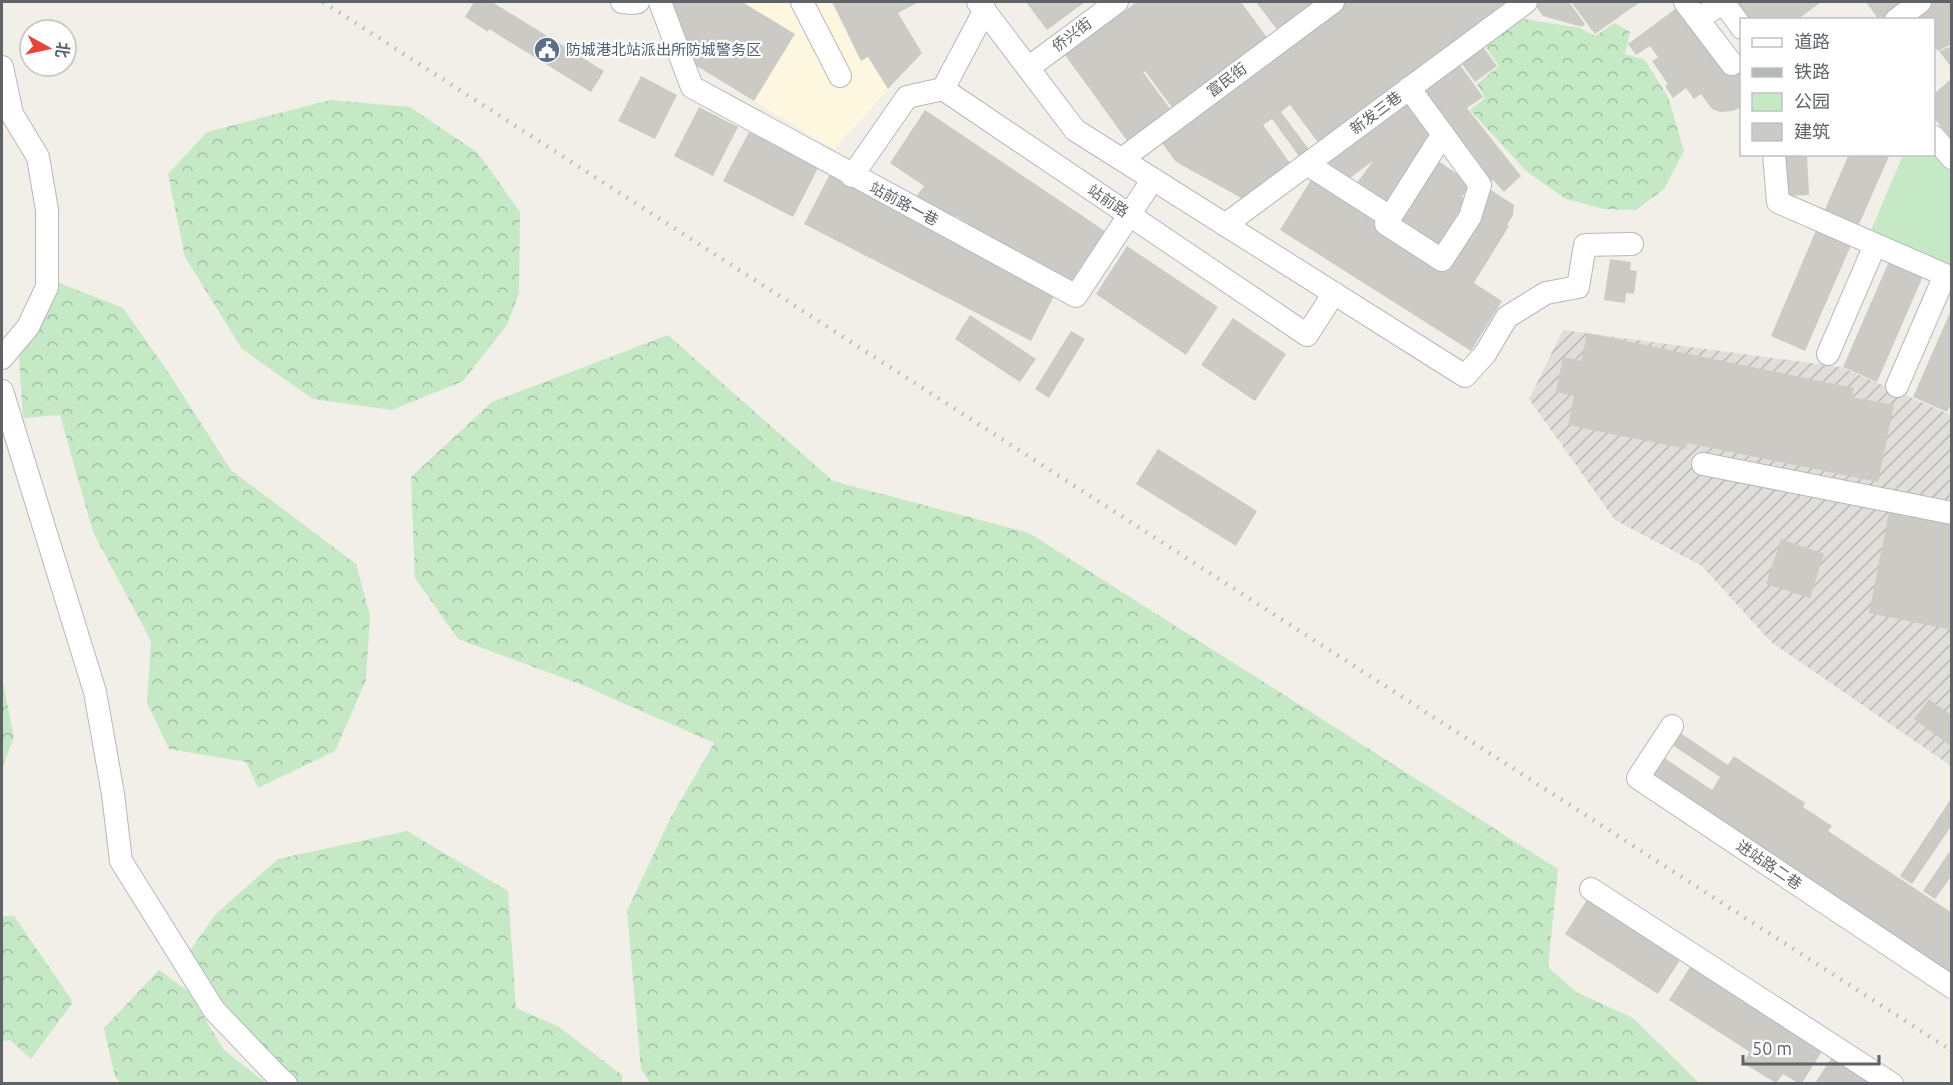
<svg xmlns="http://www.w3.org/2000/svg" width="1953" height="1085" font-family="Ubuntu,'Noto Sans SC',sans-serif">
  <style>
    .commercial { fill: #fef7e0 }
    .industrial { fill: url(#industrial-furrows) }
    .green { fill: #c5e8c5 }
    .forest { fill: url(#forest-crowns) }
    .building { fill: #cccac5 }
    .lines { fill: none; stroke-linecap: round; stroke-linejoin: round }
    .minor-casing { stroke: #b5b8bc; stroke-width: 24 }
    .minor { stroke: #fff; stroke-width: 22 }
    .rail { stroke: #b6b7b8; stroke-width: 4.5; stroke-dasharray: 1.5 8; stroke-linecap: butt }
    .labels { text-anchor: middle; stroke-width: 4.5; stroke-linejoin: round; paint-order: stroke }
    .street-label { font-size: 15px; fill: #5f6368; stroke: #fff }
    .service-label { font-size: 15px; fill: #4e5e75; stroke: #fff; text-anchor: start }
  </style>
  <defs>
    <pattern id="industrial-furrows" width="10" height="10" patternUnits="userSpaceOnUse" patternTransform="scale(1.5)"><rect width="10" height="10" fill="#e0deda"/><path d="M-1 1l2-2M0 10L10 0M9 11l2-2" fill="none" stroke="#b9b8b5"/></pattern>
    <pattern id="forest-crowns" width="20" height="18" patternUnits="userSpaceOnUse" patternTransform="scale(1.5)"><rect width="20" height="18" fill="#c5e8c5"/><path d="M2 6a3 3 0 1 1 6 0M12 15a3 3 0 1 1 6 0" fill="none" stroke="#a3c0a4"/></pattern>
  </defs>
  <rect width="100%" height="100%" fill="#f1efe8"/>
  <path class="commercial" d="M669,2H918L898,14L922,53L834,149L690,62Z"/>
  <path class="industrial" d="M1563,330L1841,367L1951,415V766L1771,642L1702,566L1615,520L1529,399Z"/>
  <path class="green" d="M1934,152L1951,172V271L1869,235L1903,155L1934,154Z"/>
  <path class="forest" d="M1518,18L1580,28L1595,36L1615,23L1630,32L1625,54L1645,60L1668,97L1684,151L1664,189L1636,210L1604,209L1566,199L1526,171L1470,110L1485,98L1477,84L1499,66L1483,43Z
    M330,100L410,107L478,153L520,212L519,293L507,325L463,381L392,410L313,399L242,349L185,257L168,174L207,132Z
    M57,282L123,308L166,369L231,470L356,564L370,616L366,680L335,751L258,788L246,762L169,749L147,703L151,641L93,532L60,415L23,418L19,358Z
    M668,335L833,481L1029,533L1558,869L1548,967L1576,992L1633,1018L1699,1083H650L641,1069L627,911L670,819L714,743L580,684L458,639L415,578L411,477L492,402Z
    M2,678L14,737L2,768Z
    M407,831L508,891L516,1008L559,1027L622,1075V1083H299L271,1062L186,956L216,914L278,859Z
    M2,916H14L73,1002L31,1059L10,1040L2,1041Z
    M159,970L188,991L224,1050L266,1083L122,1084L115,1077L104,1028Z"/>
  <path class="building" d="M474,2H492L604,71L591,92L489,29L488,32L465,17Z
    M669,2H742L795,34L754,101L690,62Z
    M832,2H919L898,13L922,53L888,89L868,57L861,61Z
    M1026,2H1085L1047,30Z
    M1137,2H1241L1268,39L1173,109L1145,71L1143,72L1171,110L1128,142L1065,55Z
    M1256,2H1318L1278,31Z
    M1345,2H1513L1320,145L1290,105L1281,112L1311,152L1301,159L1272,119L1263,125L1292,166L1245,200L1176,162L1159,139Z
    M1540,2H1569L1585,24L1582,27L1543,16L1535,5Z
    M1571,2H1640L1595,34Z
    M1736,2H1821L1797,20H1746Z
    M1866,2H1907L1882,20H1879Z
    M1930,2H1952V44L1938,51L1934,47V20H1906Z
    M1678,7L1727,74L1742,64L1740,108L1732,111L1720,112L1712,109L1701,94L1694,99L1686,88L1673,98L1665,86L1668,84L1652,61L1658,57L1650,46L1636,55L1628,44Z
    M1481,44L1497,66L1475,82L1459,60Z
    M1952,46V68L1939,51Z
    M1458,62L1483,97L1467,108L1521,176L1504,192L1493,180L1490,183L1418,91Z
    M641,76L677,95L655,139L618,121Z
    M1950,80L1952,82V140L1934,118V94Z
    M1409,97L1438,137L1390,211L1354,187L1373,161L1343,183L1326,159Z
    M699,107L738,127L713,176L674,156Z
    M925,110L1105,231L1070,283L1046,271L1008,246L1006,250L956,216L954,219L936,207L933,210L915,198L924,186L890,163Z
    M749,132L818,168L793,217L723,181Z
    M1779,154H1807L1809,195L1781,196Z
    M1849,154H1890L1857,229L1823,214Z
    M1432,157L1471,183L1462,197L1471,203L1441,256L1390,223Z
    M830,174L1056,292L1031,341L804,224Z
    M1314,175L1356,201L1352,206L1444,265L1488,188L1514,205L1513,215L1507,225L1509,226L1474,283L1502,301L1471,351L1280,230Z
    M1817,228L1852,243L1805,351L1771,336Z
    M1127,246L1218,307L1186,355L1096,294Z
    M1610,259L1631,262L1630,270L1637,271L1634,294L1626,293L1625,303L1604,300Z
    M1890,259L1924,274L1877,382L1843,367Z
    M1952,308V402L1947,412L1913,397Z
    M970,315L1036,359L1020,382L955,339Z
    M1233,318L1286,354L1255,401L1201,365Z
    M1071,331L1085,339L1049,398L1035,389Z
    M1587,333L1854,388L1852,397L1894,405L1878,482L1687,443L1686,449L1568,425L1574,396L1556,392L1563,357L1581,361Z
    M1158,449L1257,511L1236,546L1136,484Z
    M1889,512L1952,525V630L1869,613Z
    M1781,539L1824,554L1810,598L1766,584Z
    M1929,699L1952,716V747L1914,719Z
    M1676,730L1728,765L1734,756L1744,763L1805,803L1803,807L1832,826L1828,831L1952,913V979L1646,776L1660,755L1712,790L1720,777L1668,742Z
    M1952,797V825L1912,884L1900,876Z
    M1952,848V875L1935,899L1923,891Z
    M1588,898L1682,957L1658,994L1565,934Z
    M1692,964L1824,1048L1802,1083H1798L1783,1074L1776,1083L1743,1063L1750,1052L1669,1000Z
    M1834,1054L1879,1083H1815Z"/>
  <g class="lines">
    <g class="minor-casing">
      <path id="minor" d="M622,2L633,3L638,2
        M660,2L692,87L1076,296L1153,179
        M802,2L840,76
        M978,2L1075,130L1465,376L1485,354L1507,317L1546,293L1578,287L1585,245L1632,244
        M1685,2L1732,64
        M985,10L943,89L1307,335L1334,293
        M1699,19L1723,2L1742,28
        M1896,20L1920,2
        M2,67L12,114L38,157L47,210V287L28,327L2,358
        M1028,68L1117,2
        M1409,88L1480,185L1470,217L1442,260L1386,224L1443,134
        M1934,137L1952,158
        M1774,154L1778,202L1952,278
        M1122,159L1333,2
        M1307,164L1390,217
        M852,176L907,97L943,89
        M1225,225L1526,2
        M1828,354L1875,245
        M1897,386L1945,275
        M2,391L95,692L113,794L121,861L214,1010L278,1077L286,1084
        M1703,464L1952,513
        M1672,726L1638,778L1952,987
        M1591,889L1892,1084"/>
    </g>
    <use href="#minor" class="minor"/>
    <path class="rail" d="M323,2L1952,1051"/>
  </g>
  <defs>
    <g id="civic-disc" transform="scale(1.35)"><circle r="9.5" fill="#5c6f8a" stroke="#fff"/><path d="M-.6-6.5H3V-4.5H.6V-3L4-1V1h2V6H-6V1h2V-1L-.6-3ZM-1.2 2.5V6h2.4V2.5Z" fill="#fff"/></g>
  </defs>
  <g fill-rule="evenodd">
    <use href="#civic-disc" x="547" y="50"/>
  </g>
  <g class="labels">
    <g class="street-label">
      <text transform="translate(1072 35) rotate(-37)" y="5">侨兴街</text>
      <text transform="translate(1227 80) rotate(-37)" y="5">富民街</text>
      <text transform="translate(1376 113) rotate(-37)" y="5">新发三巷</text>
      <text transform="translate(1108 201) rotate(34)" y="5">站前路</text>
      <text transform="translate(904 204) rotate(28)" y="5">站前路一巷</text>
      <text transform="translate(1769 865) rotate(34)" y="5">进站路二巷</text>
    </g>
    <g class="service-label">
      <text x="566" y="55">防城港北站派出所防城警务区</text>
    </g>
  </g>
  <rect width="1953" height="1085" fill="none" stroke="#5f6368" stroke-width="6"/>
  <rect x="1740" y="18" width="195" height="138" fill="#ffffff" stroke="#bfc1c3" stroke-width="1.5"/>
  <rect x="1752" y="38" width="30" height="9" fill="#ffffff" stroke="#bfc1c3" stroke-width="1.5"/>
  <text x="1794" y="48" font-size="18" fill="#5f6368">道路</text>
  <rect x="1752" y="68" width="30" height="9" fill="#b6b7b8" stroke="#bfc1c3" stroke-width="1.5"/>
  <text x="1794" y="78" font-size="18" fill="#5f6368">铁路</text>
  <rect x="1752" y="93" width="30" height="18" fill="#c5e8c5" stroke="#bfc1c3" stroke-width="1.5"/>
  <text x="1794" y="108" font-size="18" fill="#5f6368">公园</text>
  <rect x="1752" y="123" width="30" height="18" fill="#cccac5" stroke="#bfc1c3" stroke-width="1.5"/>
  <text x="1794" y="138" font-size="18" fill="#5f6368">建筑</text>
  <g transform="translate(48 48) rotate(98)"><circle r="28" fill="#ffffff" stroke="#bfc1c3" stroke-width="1.5"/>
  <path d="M0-4.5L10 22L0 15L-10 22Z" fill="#ea4335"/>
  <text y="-9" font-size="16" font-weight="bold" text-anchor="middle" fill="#5f6368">北</text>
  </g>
  <path d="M1743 1055v9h136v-9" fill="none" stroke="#5f6368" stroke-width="3"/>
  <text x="1752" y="1055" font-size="18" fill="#5f6368" stroke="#ffffff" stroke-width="4.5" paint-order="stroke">50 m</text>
</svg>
